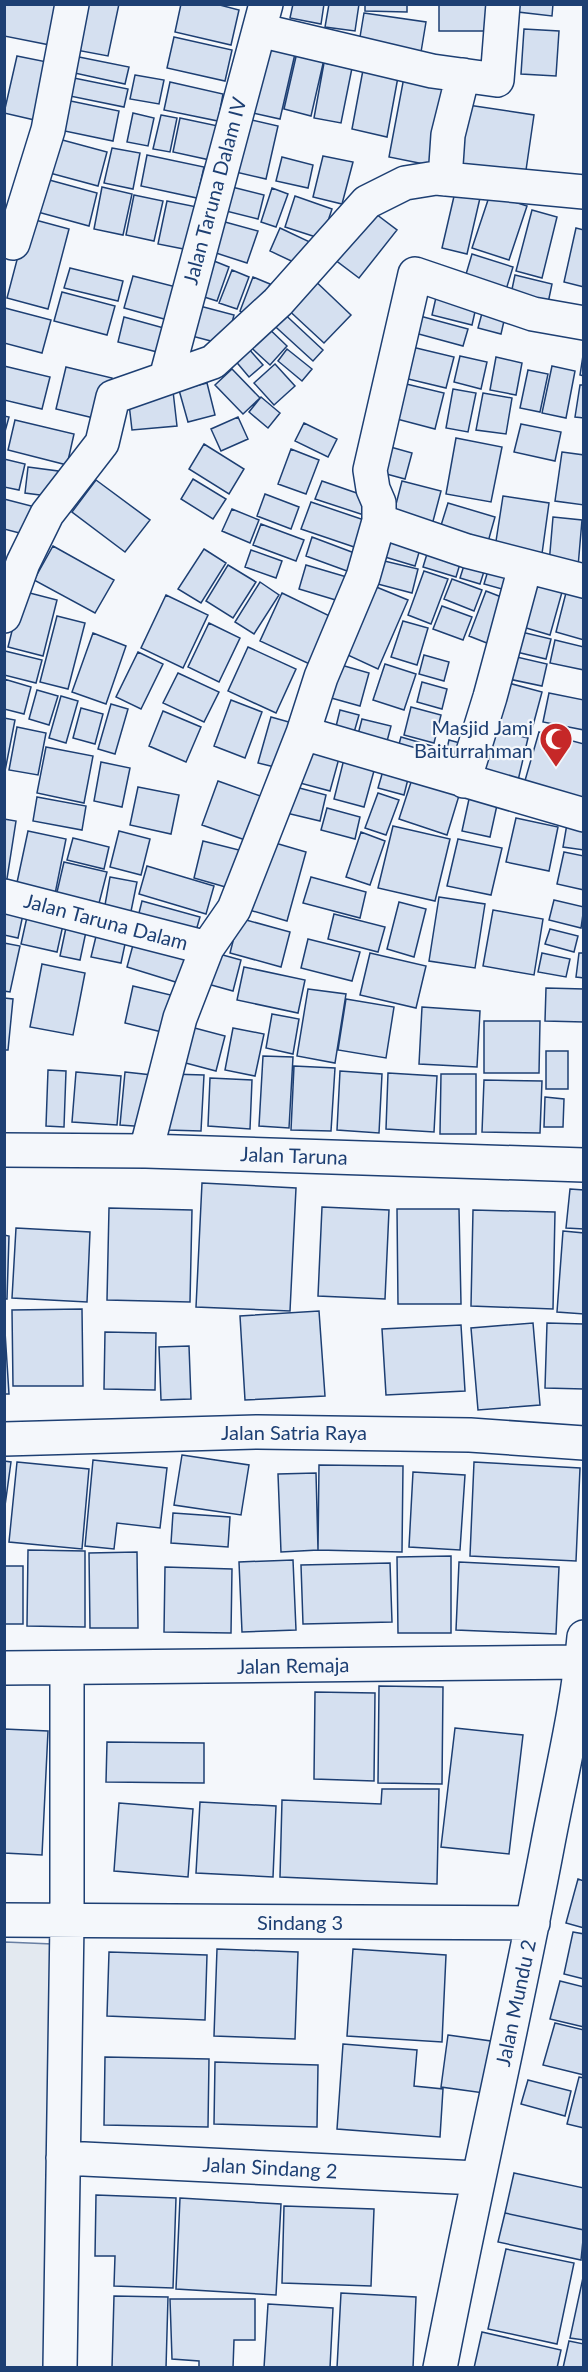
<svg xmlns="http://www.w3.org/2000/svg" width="588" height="2372" font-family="Lato,sans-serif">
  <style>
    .green { fill: #e3e9f0; stroke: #687fa3; stroke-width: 1.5 }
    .building { fill: #d5e0f0; stroke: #1d3f73; stroke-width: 1.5 }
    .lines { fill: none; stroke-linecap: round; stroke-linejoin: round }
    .minor-casing { stroke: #1d3f73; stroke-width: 36 }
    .minor { stroke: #f4f7fb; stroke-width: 33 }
    .labels { text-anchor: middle; stroke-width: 4.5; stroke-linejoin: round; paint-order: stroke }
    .street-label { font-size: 20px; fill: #1d3f73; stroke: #f4f7fb }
    .poi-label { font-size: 20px; fill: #1d3f73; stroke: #f4f7fb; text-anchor: end }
  </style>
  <rect width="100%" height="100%" fill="#f4f7fb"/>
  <path class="green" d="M5,1942L52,1944L44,2367L5,2368Z"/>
  <path class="building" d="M4,4H68L60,47L4,36Z
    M85,4H119L108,56L76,50Z
    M181,4H216L239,10L231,45L175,32Z
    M293,4H324L321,24L290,18Z
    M329,4H359L355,31L325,27Z
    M365,4H407V12L365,11Z
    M439,4H493L492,31H439Z
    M519,4H553L552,16L518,12Z
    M364,13L426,22L421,52L359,43Z
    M524,29L559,31L556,76L521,74Z
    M174,37L232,50L225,81L167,68Z
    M261,37L297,45L280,119L244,111Z
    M298,48L325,55L311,116L284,109Z
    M17,56L52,63L39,121L4,113Z
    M74,56L129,67L125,84L70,72Z
    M324,63L352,68L341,123L314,118Z
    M363,70L398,77L387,137L352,129Z
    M135,75L164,80L159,104L130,99Z
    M69,77L128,89L124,107L65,95Z
    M404,77L454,86L439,167L389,157Z
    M170,82L223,94L218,121L164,110Z
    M61,99L119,111L113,141L55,129Z
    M468,105L534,115L525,177L459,166Z
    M133,113L154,118L148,146L127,142Z
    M161,115L177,118L170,152L153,149Z
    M239,117L278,126L266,179L227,170Z
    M180,118L218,126L210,160L173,152Z
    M55,138L107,152L98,186L46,172Z
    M112,148L140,153L133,189L104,183Z
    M147,155L204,167L197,198L141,186Z
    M323,156L353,162L342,204L313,197Z
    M282,157L313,165L308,188L276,181Z
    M42,178L97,193L89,226L34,211Z
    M228,186L264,195L258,219L222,210Z
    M102,187L132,194L123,235L94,229Z
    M272,188L288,194L276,227L261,222Z
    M455,192L480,198L467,254L442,248Z
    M490,194L527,206L509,260L472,248Z
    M134,195L163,201L154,241L126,235Z
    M295,196L332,209L322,239L285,227Z
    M167,201L202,208L194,251L158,244Z
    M368,208L397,230L359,278L330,256Z
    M532,210L557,217L542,278L516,271Z
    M28,218L69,229L48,309L7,298Z
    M225,222L258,231L247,263L216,253Z
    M280,228L312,243L302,266L270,251Z
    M576,228L584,230V287L564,282Z
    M472,254L513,267L505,293L464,281Z
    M214,261L229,267L217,301L201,296Z
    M70,268L123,281L118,301L64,288Z
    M232,270L249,277L237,309L219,303Z
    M515,275L552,284L548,303L511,294Z
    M133,276L184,289L175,322L124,308Z
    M310,276L351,315L324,343L283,305Z
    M253,277L270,284L257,317L240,311Z
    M62,292L115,306L107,335L54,321Z
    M437,293L477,303L472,325L432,315Z
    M485,302L507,308L501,334L478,328Z
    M196,305L234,315L226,345L188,335Z
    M5,308L51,320L42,353L4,343Z
    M278,308L323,350L313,361L267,319Z
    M420,316L468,329L463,346L415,333Z
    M124,317L171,330L165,354L118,342Z
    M261,321L287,346L270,365L243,340Z
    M241,340L263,365L249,377L228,352Z
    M412,347L454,357L446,388L404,378Z
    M287,349L312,369L302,381L278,361Z
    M584,349V376L580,375Z
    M460,356L487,362L481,389L454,382Z
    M496,357L522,363L516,395L490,390Z
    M275,364L295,386L274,405L254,383Z
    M4,366L50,377L42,409L4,400Z
    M552,366L575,371L566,418L542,413Z
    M66,367L112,378L102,420L56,409Z
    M232,369L260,398L243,414L215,385Z
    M528,370L548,374L540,412L520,408Z
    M207,383L215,415L188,422L179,390Z
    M402,383L444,393L435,429L393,418Z
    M580,385H584V418L575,417Z
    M453,389L476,393L468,432L446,428Z
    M173,391L177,426L132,430L128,395Z
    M483,393L512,398L506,434L476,430Z
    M261,397L280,413L268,428L249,412Z
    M4,416L9,417L4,435Z
    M238,417L248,439L221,451L211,429Z
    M15,420L74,434L67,465L8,450Z
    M304,423L337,439L328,457L295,441Z
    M521,424L561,432L555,461L514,452Z
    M456,438L502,447L491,502L446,494Z
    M204,444L244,469L229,494L189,469Z
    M387,446L412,453L405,479L379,472Z
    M291,449L319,460L306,494L278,484Z
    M562,452L584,455V505L555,501Z
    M4,459L25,464L19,490L4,487Z
    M28,467L58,471L55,497L25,493Z
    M193,479L226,499L213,519L181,499Z
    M96,480L150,520L125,552L72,512Z
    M322,481L377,500L370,517L315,499Z
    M402,481L441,491L432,525L393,516Z
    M265,494L299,507L291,529L257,516Z
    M503,496L549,503L541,561L494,554Z
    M4,499L39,508L31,536L4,529Z
    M311,502L373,523L363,550L301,529Z
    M448,503L495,517L486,549L438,535Z
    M232,509L259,520L250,543L222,531Z
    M553,517L582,520L578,567L549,564Z
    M261,524L304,540L296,561L253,545Z
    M383,527L423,539L415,566L375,554Z
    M312,537L365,557L358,575L306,556Z
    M430,544L463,554L456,577L423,567Z
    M53,546L114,580L95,613L34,580Z
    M204,549L226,563L201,603L178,589Z
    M251,550L282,561L276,578L245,567Z
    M467,556L487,562L480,584L460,578Z
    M376,559L418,569L412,593L370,582Z
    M490,564L519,573L513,592L484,584Z
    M228,565L256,582L233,618L206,601Z
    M306,565L357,580L349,604L299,589Z
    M424,571L448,579L431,624L408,615Z
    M530,576L564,585L550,635L516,625Z
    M452,579L482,590L474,611L444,599Z
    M260,582L279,595L254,634L235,622Z
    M369,584L408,600L378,669L339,651Z
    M568,585L584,589V640L556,632Z
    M22,591L57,600L43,656L8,647Z
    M486,591L514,602L497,647L469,636Z
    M282,593L338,620L316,667L260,641Z
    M166,595L208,615L183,668L141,648Z
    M442,606L472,617L463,640L433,629Z
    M57,616L85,623L68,689L40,682Z
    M403,621L428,628L417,665L391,657Z
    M209,623L240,638L219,682L188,667Z
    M513,630L551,639L546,659L508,650Z
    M93,633L126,646L106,704L72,692Z
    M555,640L584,647V670L550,663Z
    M248,647L296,669L276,713L228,691Z
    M5,651L42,660L36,683L4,675Z
    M138,652L163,664L141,709L116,697Z
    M504,654L547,664L542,686L499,677Z
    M424,655L449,662L444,681L419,674Z
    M334,663L369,673L360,706L324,696Z
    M385,664L416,674L404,710L373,700Z
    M178,673L219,692L204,722L163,703Z
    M4,679L31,687L24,714L4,709Z
    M501,681L542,692L531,733L491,722Z
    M422,682L447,689L442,709L417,702Z
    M37,690L58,696L49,725L29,719Z
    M549,693L584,700V730L543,722Z
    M61,696L78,701L66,743L49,738Z
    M231,700L262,712L245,758L214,746Z
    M111,704L128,709L115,754L98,749Z
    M411,707L441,715L434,743L404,735Z
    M81,708L103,714L95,744L73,738Z
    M340,710L359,715L351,743L333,739Z
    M163,711L201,727L186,762L149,746Z
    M271,717L296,724L283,769L258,763Z
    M4,718L15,720L4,776Z
    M362,719L391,726L385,749L356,742Z
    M17,727L46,733L38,775L9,770Z
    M486,728L528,738L516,789L473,778Z
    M539,732L584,744V809L522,791Z
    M401,737L432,746L427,764L396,755Z
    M449,740L471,746L464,774L442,769Z
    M311,743L341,751L330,791L300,783Z
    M46,747L93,756L84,803L37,793Z
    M346,751L377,760L364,807L334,799Z
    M101,762L130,768L122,807L94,801Z
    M385,764L410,771L404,795L378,788Z
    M414,773L461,789L447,835L399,819Z
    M218,781L266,798L251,842L202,825Z
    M288,785L326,795L320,821L282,812Z
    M138,787L179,795L171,834L130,825Z
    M471,790L499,796L490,837L462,831Z
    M378,793L399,800L386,835L365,828Z
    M37,797L86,806L82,830L33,821Z
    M327,808L360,817L355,839L321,830Z
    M516,818L558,827L549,871L506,862Z
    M568,818L584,821V850L563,847Z
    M4,819L16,821L6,885L4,884Z
    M393,826L450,839L435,901L378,888Z
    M28,831L66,839L54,899L15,892Z
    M119,831L150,839L141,875L110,867Z
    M361,832L385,841L370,885L346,877Z
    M73,838L109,847L104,869L67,860Z
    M458,839L502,848L491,895L447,886Z
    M265,840L306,852L287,921L246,909Z
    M203,841L247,852L236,890L194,878Z
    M564,852L584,856V890L557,884Z
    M64,862L107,872L96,915L54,905Z
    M147,866L214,886L206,914L139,894Z
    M110,877L137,882L129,921L103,916Z
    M311,877L366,892L360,918L303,903Z
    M439,897L485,904L475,968L429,961Z
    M4,900L25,905L18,938L4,935Z
    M554,900L584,907L581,928L549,920Z
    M142,901L200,917L193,941L136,925Z
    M399,902L426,909L414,957L387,949Z
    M29,908L65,916L57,952L21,944Z
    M493,910L543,919L534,975L483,966Z
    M334,914L385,927L378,952L328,939Z
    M239,918L290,932L281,967L230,953Z
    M67,923L87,927L80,960L60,956Z
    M99,924L128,930L121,963L91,957Z
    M550,929L578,936L574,952L545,944Z
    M136,934L192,950L182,984L127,967Z
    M308,939L360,952L352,981L301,968Z
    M4,943L20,946L10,992L4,991Z
    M212,952L241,960L233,991L204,983Z
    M370,953L426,966L416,1008L360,995Z
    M542,953L570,959L566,977L538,972Z
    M579,953H584V978L576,977Z
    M42,964L85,973L73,1035L30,1027Z
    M244,967L305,980L298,1013L237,1000Z
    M133,986L179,997L170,1034L125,1023Z
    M546,988L584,989V1022L545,1021Z
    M308,989L346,994L335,1063L297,1056Z
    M4,998L13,999L8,1050H4Z
    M346,999L394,1007L386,1058L338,1050Z
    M422,1007L480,1011L477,1067L419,1064Z
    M272,1014L299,1019L293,1054L266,1048Z
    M484,1021H540L539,1073H484Z
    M187,1026L225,1036L216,1071L178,1061Z
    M233,1028L264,1034L255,1076L225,1070Z
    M546,1051H568V1089H546Z
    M263,1056L293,1057L289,1128L259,1126Z
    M294,1066L335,1068L331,1131L291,1130Z
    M48,1070L66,1071L64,1127L46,1126Z
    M340,1071L382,1074L379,1133L337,1130Z
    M76,1072L121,1076L117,1125L72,1122Z
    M125,1072L152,1075L148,1127L120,1125Z
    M388,1073L437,1076L434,1132L386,1129Z
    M170,1074L204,1075L201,1131L167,1130Z
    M441,1074H476V1134H440Z
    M210,1078L252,1080L250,1129L208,1126Z
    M484,1080L542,1081L540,1133L482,1132Z
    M545,1097L564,1099L563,1127H544Z
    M202,1183L296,1188L290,1311L196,1307Z
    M570,1189L584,1190V1229L566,1228Z
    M322,1207L389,1210L385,1299L318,1296Z
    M109,1208L192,1210L190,1302L107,1300Z
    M397,1209H459L461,1304H398Z
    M473,1210L555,1212L553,1309L471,1306Z
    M16,1228L90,1232L87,1302L12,1298Z
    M563,1231L584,1233V1314L557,1312Z
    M4,1235L9,1236L7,1299H4Z
    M82,1309L83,1386H13L12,1310Z
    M319,1311L325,1396L245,1400L240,1316Z
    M4,1316L9,1394H4Z
    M533,1323L540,1405L478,1410L471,1328Z
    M547,1323L584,1324V1389L545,1388Z
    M461,1325L465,1391L386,1395L382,1329Z
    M105,1332L156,1333L155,1390L104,1389Z
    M189,1346L191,1399L161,1400L159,1347Z
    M182,1455L249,1465L241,1515L174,1505Z
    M93,1460L167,1468L160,1528L117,1523L114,1549L85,1546Z
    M4,1461L11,1462L4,1513Z
    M17,1462L89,1469L82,1549L9,1542Z
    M474,1462L580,1468L576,1561L470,1556Z
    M319,1465L403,1466L402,1552L318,1550Z
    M413,1472L465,1475L460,1550L409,1547Z
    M316,1473L318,1550L281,1552L278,1474Z
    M173,1513L230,1517L228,1547L171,1543Z
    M28,1550L85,1551V1627L27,1626Z
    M137,1552L138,1628H90L89,1553Z
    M451,1556V1633H398L397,1557Z
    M293,1560L296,1630L242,1632L239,1562Z
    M459,1562L559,1567L556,1634L456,1630Z
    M390,1563L392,1622L303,1624L301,1565Z
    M4,1566H23V1624H4Z
    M165,1567L232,1569L231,1633L164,1632Z
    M379,1686L443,1687L442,1784L378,1783Z
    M315,1692L375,1693L374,1781L314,1779Z
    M455,1728L523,1735L509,1854L441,1847Z
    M4,1729L48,1731L42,1855L4,1853Z
    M107,1742L204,1743V1783L106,1782Z
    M382,1789H439L437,1884L280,1877L282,1800L381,1804Z
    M200,1802L276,1806L273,1877L196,1873Z
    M119,1803L193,1809L188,1877L114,1871Z
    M578,1879L584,1881V1928L566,1923Z
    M573,1932L584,1934V1979L564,1974Z
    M217,1949L298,1952L295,2039L214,2036Z
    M353,1949L446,1955L442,2042L347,2036Z
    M109,1952L207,1955L205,2020L107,2016Z
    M560,1981L584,1987V2027L550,2019Z
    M555,2023L584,2030V2075L543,2065Z
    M448,2035L498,2042L491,2094L441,2087Z
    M343,2044L417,2050L414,2086L443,2089L440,2137L337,2129Z
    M105,2057L209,2059L208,2127L104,2125Z
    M215,2062L318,2065L317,2127L214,2124Z
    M579,2077L584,2078V2128L567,2124Z
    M528,2080L571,2091L565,2116L521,2104Z
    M514,2173L584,2188V2230L505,2213Z
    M96,2195L176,2198L173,2288L114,2286L115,2256H95Z
    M180,2198L281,2204L276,2295L176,2289Z
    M284,2206L374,2209L371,2286L282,2283Z
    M505,2213L584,2230L581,2260L498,2242Z
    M506,2249L574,2263L557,2344L488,2329Z
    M584,2273V2340L570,2338Z
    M341,2293L416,2297L413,2368H337Z
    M114,2296L168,2297L166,2368H112Z
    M170,2299H255V2340H234L233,2368H199V2361L172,2359Z
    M268,2304L333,2308L330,2368H264Z
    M482,2332L561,2350L557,2368H474Z
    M569,2341L584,2344V2368H563Z"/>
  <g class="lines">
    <g class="minor-casing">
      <path id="minor" d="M259,30L432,71L497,80L503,4
        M445,179L448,135L463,75
        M13,243L48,130L72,4
        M166,378L266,4
        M379,521L467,551L584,581
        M4,616L23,563L47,514L102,443L113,397L213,362L278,302L367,202L405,183L436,178L584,192
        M303,733L584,815
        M464,781L490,697L525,567
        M4,896L207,948
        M4,1150L146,1151L584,1165
        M146,1151L180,1018L207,948L234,909L303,733L321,677L363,577L379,521V503L373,489L370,470L415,274L533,314L584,323
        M4,1439L258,1432L470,1435L584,1443
        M4,1668L581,1662
        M4,1920L533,1923
        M63,2158L477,2178
        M60,2368L67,1922V1669
        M440,2368C474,2192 515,2018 548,1843C561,1775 578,1706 584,1637"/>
    </g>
    <use href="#minor" class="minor"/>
  </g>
  <defs>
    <g id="mosque-pin" transform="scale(1.725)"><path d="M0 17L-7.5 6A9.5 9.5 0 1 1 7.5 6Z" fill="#c62828" stroke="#f4f7fb"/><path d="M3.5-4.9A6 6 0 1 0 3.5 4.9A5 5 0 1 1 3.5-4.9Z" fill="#fff"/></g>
  </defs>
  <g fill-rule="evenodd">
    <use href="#mosque-pin" x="556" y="739"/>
  </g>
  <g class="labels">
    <g class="street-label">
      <text transform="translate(215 191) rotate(-75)" y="7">Jalan Taruna Dalam IV</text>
      <text transform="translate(106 922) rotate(15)" y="7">Jalan Taruna Dalam</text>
      <text transform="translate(294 1156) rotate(2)" y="7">Jalan Taruna</text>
      <text x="294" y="1440">Jalan Satria Raya</text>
      <text transform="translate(293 1666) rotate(-1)" y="7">Jalan Remaja</text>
      <text x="300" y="1930">Sindang 3</text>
      <text transform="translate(516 2003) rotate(-78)" y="7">Jalan Mundu 2</text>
      <text transform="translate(270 2168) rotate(3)" y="7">Jalan Sindang 2</text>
    </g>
    <g class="poi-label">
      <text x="533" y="735">Masjid Jami<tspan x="533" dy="23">Baiturrahman</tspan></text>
    </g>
  </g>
  <rect width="588" height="2372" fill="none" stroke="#1d3f73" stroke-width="12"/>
</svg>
